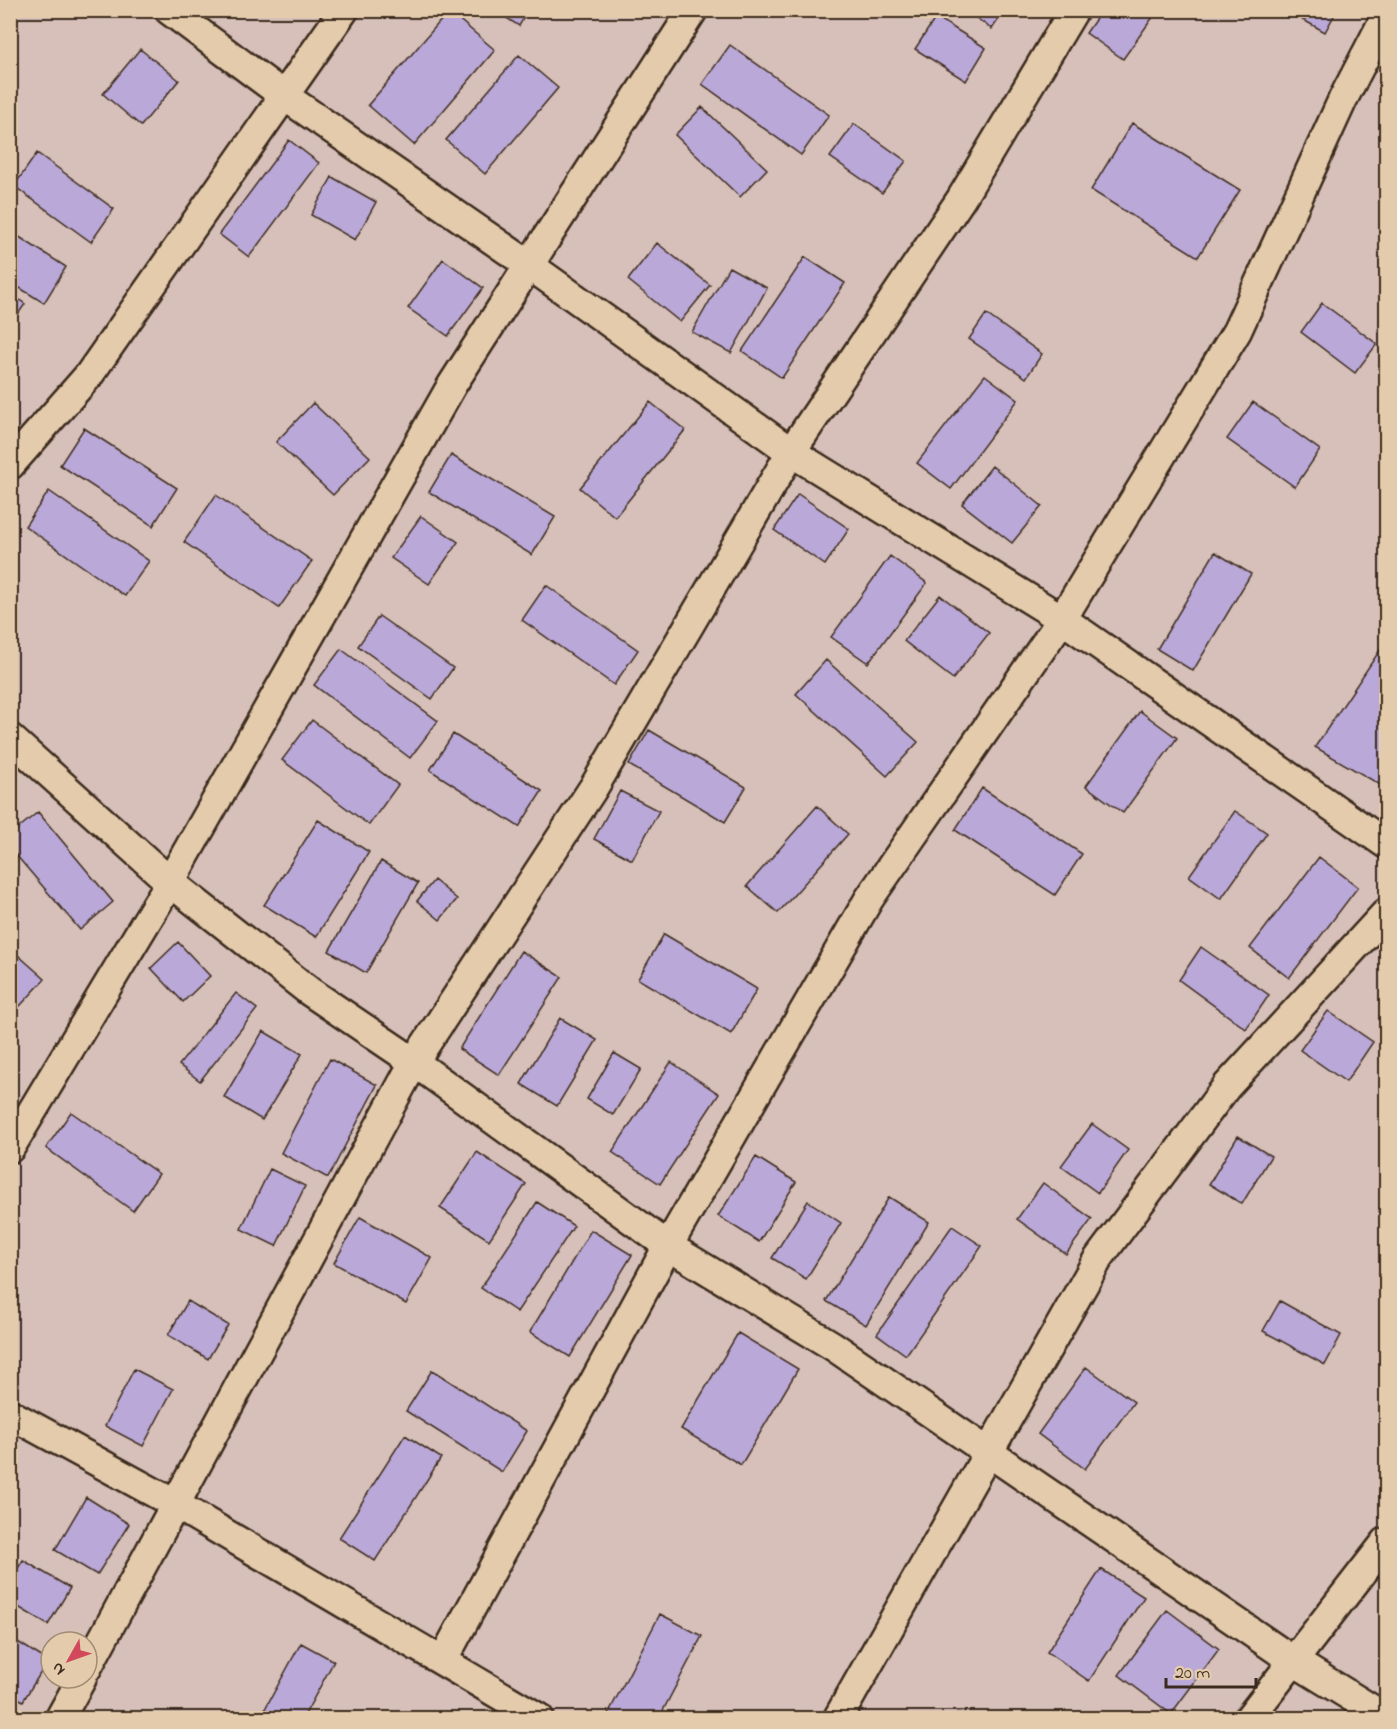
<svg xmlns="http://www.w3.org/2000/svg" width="1397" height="1729" font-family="'Indie Flower',sans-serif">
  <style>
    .building { fill: #baa8d8; stroke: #3b2a1e; stroke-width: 1.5 }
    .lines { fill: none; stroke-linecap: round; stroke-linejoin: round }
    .minor-casing { stroke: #3b2a1e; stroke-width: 33 }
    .minor { stroke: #e4cbac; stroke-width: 28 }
  </style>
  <rect width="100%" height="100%" fill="#d7c0b9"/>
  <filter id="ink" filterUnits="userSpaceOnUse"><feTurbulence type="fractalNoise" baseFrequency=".0167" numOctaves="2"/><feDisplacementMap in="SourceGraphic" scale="12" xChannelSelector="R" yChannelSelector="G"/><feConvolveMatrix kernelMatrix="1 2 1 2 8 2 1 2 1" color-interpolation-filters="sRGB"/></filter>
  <g filter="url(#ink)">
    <path class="building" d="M494,10H528L519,26Z
      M965,10H1005L992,29Z
      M1102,10H1158L1123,59L1086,33Z
      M1285,10H1337L1325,32Z
      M449,11L495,50L414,145L368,105Z
      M936,17L986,48L966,81L915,49Z
      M730,45L829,115L801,155L702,84Z
      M140,49L179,80L141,126L103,94Z
      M519,55L558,88L485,174L446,140Z
      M702,107L767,169L740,197L675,135Z
      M1132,123L1240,190L1198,257L1091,190Z
      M854,124L906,161L882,193L830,157Z
      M289,140L319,163L249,257L219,234Z
      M37,153L114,209L91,242L14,186Z
      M332,177L376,202L355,240L311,215Z
      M10,231L66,267L44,303L10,282Z
      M657,243L710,285L680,322L628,280Z
      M805,257L845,283L782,378L742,351Z
      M443,259L483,288L448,336L408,308Z
      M729,267L767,288L731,353L692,332Z
      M10,293L25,304L10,326Z
      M1322,303L1377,344L1355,373L1301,332Z
      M986,314L1042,354L1026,378L969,339Z
      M985,375L1018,400L951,489L917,463Z
      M650,402L685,430L615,517L580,488Z
      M1253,402L1320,450L1295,487L1227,439Z
      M313,403L370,457L333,495L276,442Z
      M84,428L177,488L153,526L60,465Z
      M451,455L555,517L532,555L429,492Z
      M992,466L1042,506L1012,543L962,504Z
      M49,491L149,561L125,596L25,526Z
      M798,494L849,529L825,565L774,530Z
      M216,495L312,561L279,608L184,542Z
      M421,516L458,542L429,584L391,558Z
      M1215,552L1251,574L1193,671L1157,649Z
      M890,556L927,583L868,663L831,637Z
      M546,585L638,650L614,685L522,620Z
      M940,595L989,633L953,679L904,641Z
      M379,616L453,668L432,699L358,646Z
      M341,649L438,721L410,758L314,685Z
      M1380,650L1386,655V783L1384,787L1315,747Z
      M826,660L918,742L887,776L796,694Z
      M1140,711L1177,738L1123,813L1086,786Z
      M312,720L398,785L369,825L282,760Z
      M649,730L746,787L725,822L629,765Z
      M453,734L542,791L519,827L430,770Z
      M982,788L1082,854L1055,895L955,830Z
      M620,791L659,811L632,860L594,839Z
      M817,806L848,834L778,913L747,886Z
      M1235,811L1267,833L1221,899L1189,876Z
      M38,812L113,902L80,930L10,848V835Z
      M318,820L369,852L316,937L264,905Z
      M1319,857L1358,887L1289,978L1250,948Z
      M381,861L418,883L366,973L329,951Z
      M434,880L457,899L440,920L417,901Z
      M664,934L757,989L731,1034L638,979Z
      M178,942L210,976L183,1002L151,968Z
      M1201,947L1269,995L1246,1029L1179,980Z
      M10,948L45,979L20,1006L10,998Z
      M521,951L562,977L499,1075L459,1049Z
      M236,993L257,1009L200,1081L179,1065Z
      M1328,1011L1373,1042L1346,1082L1300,1050Z
      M560,1018L597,1040L557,1106L521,1084Z
      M263,1031L302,1054L262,1120L224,1097Z
      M614,1053L641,1069L613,1115L587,1099Z
      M330,1059L377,1085L328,1178L281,1153Z
      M671,1062L719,1094L660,1184L612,1152Z
      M71,1112L159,1174L133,1211L46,1148Z
      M1092,1124L1128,1150L1098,1193L1061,1166Z
      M1238,1136L1271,1156L1242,1204L1209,1184Z
      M477,1152L526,1184L489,1240L440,1208Z
      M756,1157L796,1182L759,1242L718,1216Z
      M270,1169L305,1186L276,1246L241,1229Z
      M1043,1183L1092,1219L1066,1254L1017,1219Z
      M889,1197L929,1222L866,1325L826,1301Z
      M808,1201L841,1223L806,1279L772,1258Z
      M537,1202L574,1226L517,1312L481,1288Z
      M360,1217L432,1258L406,1304L334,1263Z
      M952,1226L982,1246L906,1355L877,1334Z
      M591,1230L632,1255L570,1357L530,1332Z
      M188,1301L228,1325L208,1359L168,1335Z
      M1280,1301L1341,1335L1325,1365L1263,1331Z
      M738,1333L798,1369L741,1465L681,1429Z
      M1086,1367L1134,1402L1085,1469L1038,1434Z
      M134,1369L173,1389L143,1446L105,1426Z
      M432,1370L527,1431L502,1472L406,1411Z
      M405,1435L441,1458L375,1561L339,1538Z
      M86,1497L129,1524L97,1575L55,1550Z
      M23,1560L70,1588L48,1625L10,1602V1581Z
      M1101,1569L1144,1597L1089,1681L1047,1652Z
      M1167,1610L1219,1649L1171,1714L1119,1675Z
      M660,1614L702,1636L659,1718H606Z
      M10,1637L48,1661L23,1701L10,1693Z
      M301,1643L334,1661L303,1718H260Z"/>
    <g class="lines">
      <g class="minor-casing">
        <path id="minor" d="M169,10L283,95L529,265L791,452L1062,619L1386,844
          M10,465L89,375L344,10
          M10,738L170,882L309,991L414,1062L668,1246L833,1346L1295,1662L1386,1718
          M10,1148L170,882L452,385L693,10
          M10,1414L175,1504L539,1718
          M443,1660L668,1246L869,899L1062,619L1237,331L1343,99L1386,16
          M87,1668L414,1062L594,787L791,452L961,199L1074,10
          M60,1718L82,1678
          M838,1718L1098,1259L1227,1086L1386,913
          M1249,1718L1386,1542"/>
      </g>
      <use href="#minor" class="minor"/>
    </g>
  </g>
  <rect width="1397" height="1729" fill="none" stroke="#e4cbac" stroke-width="36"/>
  <rect x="18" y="18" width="1361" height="1693" fill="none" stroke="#3b2a1e" stroke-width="2" filter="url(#ink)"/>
  <g transform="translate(69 1660) rotate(230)"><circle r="28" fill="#e4cbac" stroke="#a08b73" stroke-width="1.5"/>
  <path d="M0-4.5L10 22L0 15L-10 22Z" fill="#d1495b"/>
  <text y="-9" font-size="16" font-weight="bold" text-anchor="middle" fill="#3b2a1e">N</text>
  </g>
  <path d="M1166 1678v9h90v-9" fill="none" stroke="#3b2a1e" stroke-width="3"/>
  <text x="1175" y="1678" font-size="18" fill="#3b2a1e" stroke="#e4cbac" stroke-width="4.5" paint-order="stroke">20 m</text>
</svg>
